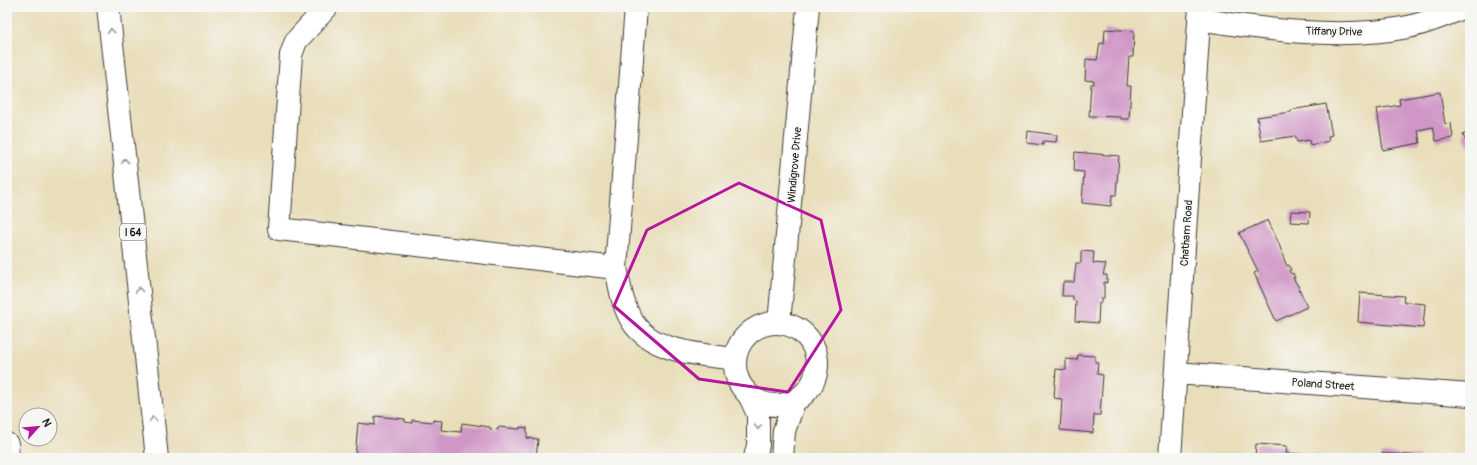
<svg xmlns="http://www.w3.org/2000/svg" width="1477" height="465" font-family="Pangolin,sans-serif">
  <style>
    .building { fill: #d097c6 }
    .lines { fill: none; stroke-linecap: round; stroke-linejoin: round }
    .minor-casing { stroke: #3b3934; stroke-width: 24 }
    .highway-casing { stroke: #3b3934; stroke-width: 24 }
    .minor { stroke: #fff; stroke-width: 22 }
    .highway { stroke: #fff; stroke-width: 22 }
    .oneway { stroke: #999 }
    .marked { fill: none; stroke: #b5179e; stroke-width: 3; stroke-linejoin: round }
    .labels { text-anchor: middle; stroke-width: 3; stroke-linejoin: round; paint-order: stroke }
    .shield { fill: #f6f6f2; stroke: #5d5d5c; stroke-width: 1 }
    .shield-label { font-size: 10px; font-weight: bold; fill: #1c1c1c }
    .street-label { font-size: 11px; fill: #1c1c1c; stroke: #f6f6f2 }
  </style>
  <rect width="100%" height="100%" fill="#f6f6f2"/>
  <filter id="ink" filterUnits="userSpaceOnUse"><feTurbulence type="fractalNoise" baseFrequency=".025" numOctaves="2"/><feDisplacementMap in="SourceGraphic" scale="8" xChannelSelector="R" yChannelSelector="G"/><feConvolveMatrix kernelMatrix="1 2 1 2 8 2 1 2 1" color-interpolation-filters="sRGB"/></filter>
  <filter id="wash" filterUnits="userSpaceOnUse"><feTurbulence type="fractalNoise" baseFrequency=".012" numOctaves="4" result="noise"/><feDisplacementMap in="SourceGraphic" scale="16" xChannelSelector="R" yChannelSelector="G"/><feGaussianBlur stdDeviation="0.9" result="paint"/><feColorMatrix in="noise" values="0 0 0 0 0 0 0 0 0 0 0 0 0 0 0 0 0 1.4 0 .05"/><feComposite in="paint" operator="in"/></filter>
  <g filter="url(#wash)">
    <rect width="100%" height="100%" fill="#e9deba"/>
    <g id="blocks">
      <path class="building" d="M1105,29L1134,31L1133,57H1129L1127,86H1131L1129,119H1121V117L1089,116L1091,84H1094V81L1085,80L1086,59L1097,60L1100,43L1104,44Z
        M1440,92L1445,124L1451,123L1453,138L1436,141L1433,127L1418,130L1420,143L1383,150L1377,109L1400,105L1399,99Z
        M1326,104L1332,135L1328,136L1329,141L1310,145L1309,140L1297,142L1295,136L1261,141L1257,117L1291,112V110Z
        M1028,131L1057,135L1056,142L1043,141V145L1027,143Z
        M1469,131L1470,133V149L1463,135Z
        M1075,152L1119,156L1116,195H1112L1111,206L1082,203L1084,172L1074,171Z
        M1291,211L1310,212L1309,223L1290,222Z
        M1268,220L1279,244L1284,259L1287,266L1289,265L1291,270L1289,271L1291,274L1293,273L1295,278H1293L1298,286L1307,307L1276,321L1254,273L1258,271L1239,233Z
        M1081,251L1094,252L1093,263L1106,264L1103,275H1107V283L1104,282V298H1101V303H1099L1098,323L1075,321L1076,301L1073,300V296H1062L1063,282H1074L1076,263H1081Z
        M1360,293L1404,296L1403,302L1425,304L1423,328L1358,322Z
        M1078,355L1095,356V362H1098L1097,374L1103,375L1100,415H1094L1093,433L1060,430L1062,399L1054,398L1056,369L1066,370V359L1077,360Z
        M375,416L405,419V422L412,423V420L433,422V420L442,421L441,430L461,432L462,423L490,427V429L498,430V427L520,429V427L527,428V438L538,439L536,458H355L358,423L375,425Z
        M1256,444L1287,446L1286,453L1319,455L1318,458H1255Z
        M1382,453L1419,456V458H1382Z"/>
    </g>
  </g>
  <g filter="url(#ink)">
    <use href="#blocks" fill-opacity="0" stroke="#3b3934" stroke-width="1"/>
    <g class="lines">
      <g class="minor-casing">
        <path id="minor" d="M327,7L296,41L291,55L279,229L616,268
          M636,7L616,268C620,286 622,305 632,321C652,353 701,354 734,359
          M1199,19C1265,30 1343,40 1408,27C1428,23 1446,15 1465,7
          M735 364a41 41 0 1 1 82 0a41 41 0 1 1-82 0Z
          M779,323L808,7
          M1176,373L1470,395
          M750,397L758,414V445L755,458
          M782,458L784,431L794,402
          M1170,458L1200,7"/>
      </g>
      <g class="highway-casing">
        <path id="highway" d="M108,7L157,458
          M7,444L8,458"/>
      </g>
      <use href="#minor" class="minor"/>
      <use href="#highway" class="highway"/>
    </g>
    <defs><path id="oneway-chevron" d="M-2-3.5L2.5 0L-2 3.5" fill="none" stroke-width="1.6" stroke-linecap="round" stroke-linejoin="round"/></defs>
    <g class="oneway">
      <use href="#oneway-chevron" transform="translate(111 31) rotate(-96)"/>
      <use href="#oneway-chevron" transform="translate(125 161) rotate(-96)"/>
      <use href="#oneway-chevron" transform="translate(139 290) rotate(-96)"/>
      <use href="#oneway-chevron" transform="translate(153 419) rotate(-96)"/>
      <use href="#oneway-chevron" transform="translate(758 427) rotate(89)"/>
    </g>
  </g>
  <path class="marked" d="M739,183L821,220L841,310L788,392L699,379L614,306L647,230Z"/>
  <g class="labels">
    <rect class="shield" x="120" y="224" width="26" height="16" rx="3"/>
    <g class="shield-label">
      <text x="133" y="236">I 64</text>
    </g>
    <g class="street-label">
      <text transform="translate(1334 31) rotate(1)" y="4">Tiffany Drive</text>
      <text transform="translate(794 165) rotate(-85)" y="4">Windigrove Drive</text>
      <text transform="translate(1186 233) rotate(-86)" y="4">Chatham Road</text>
      <text transform="translate(1323 384) rotate(4)" y="4">Poland Street</text>
    </g>
  </g>
  <rect width="1477" height="465" fill="none" stroke="#f6f6f2" stroke-width="24"/>
  <g transform="translate(38 427) rotate(63)"><circle r="19" fill="#f6f6f2" stroke="#9f9f9c"/>
  <path d="M0-3L7 15L0 10L-7 15Z" fill="#b5179e"/>
  <text y="-6" font-size="11" font-weight="bold" text-anchor="middle" fill="#1c1c1c">N</text>
  </g>
</svg>
